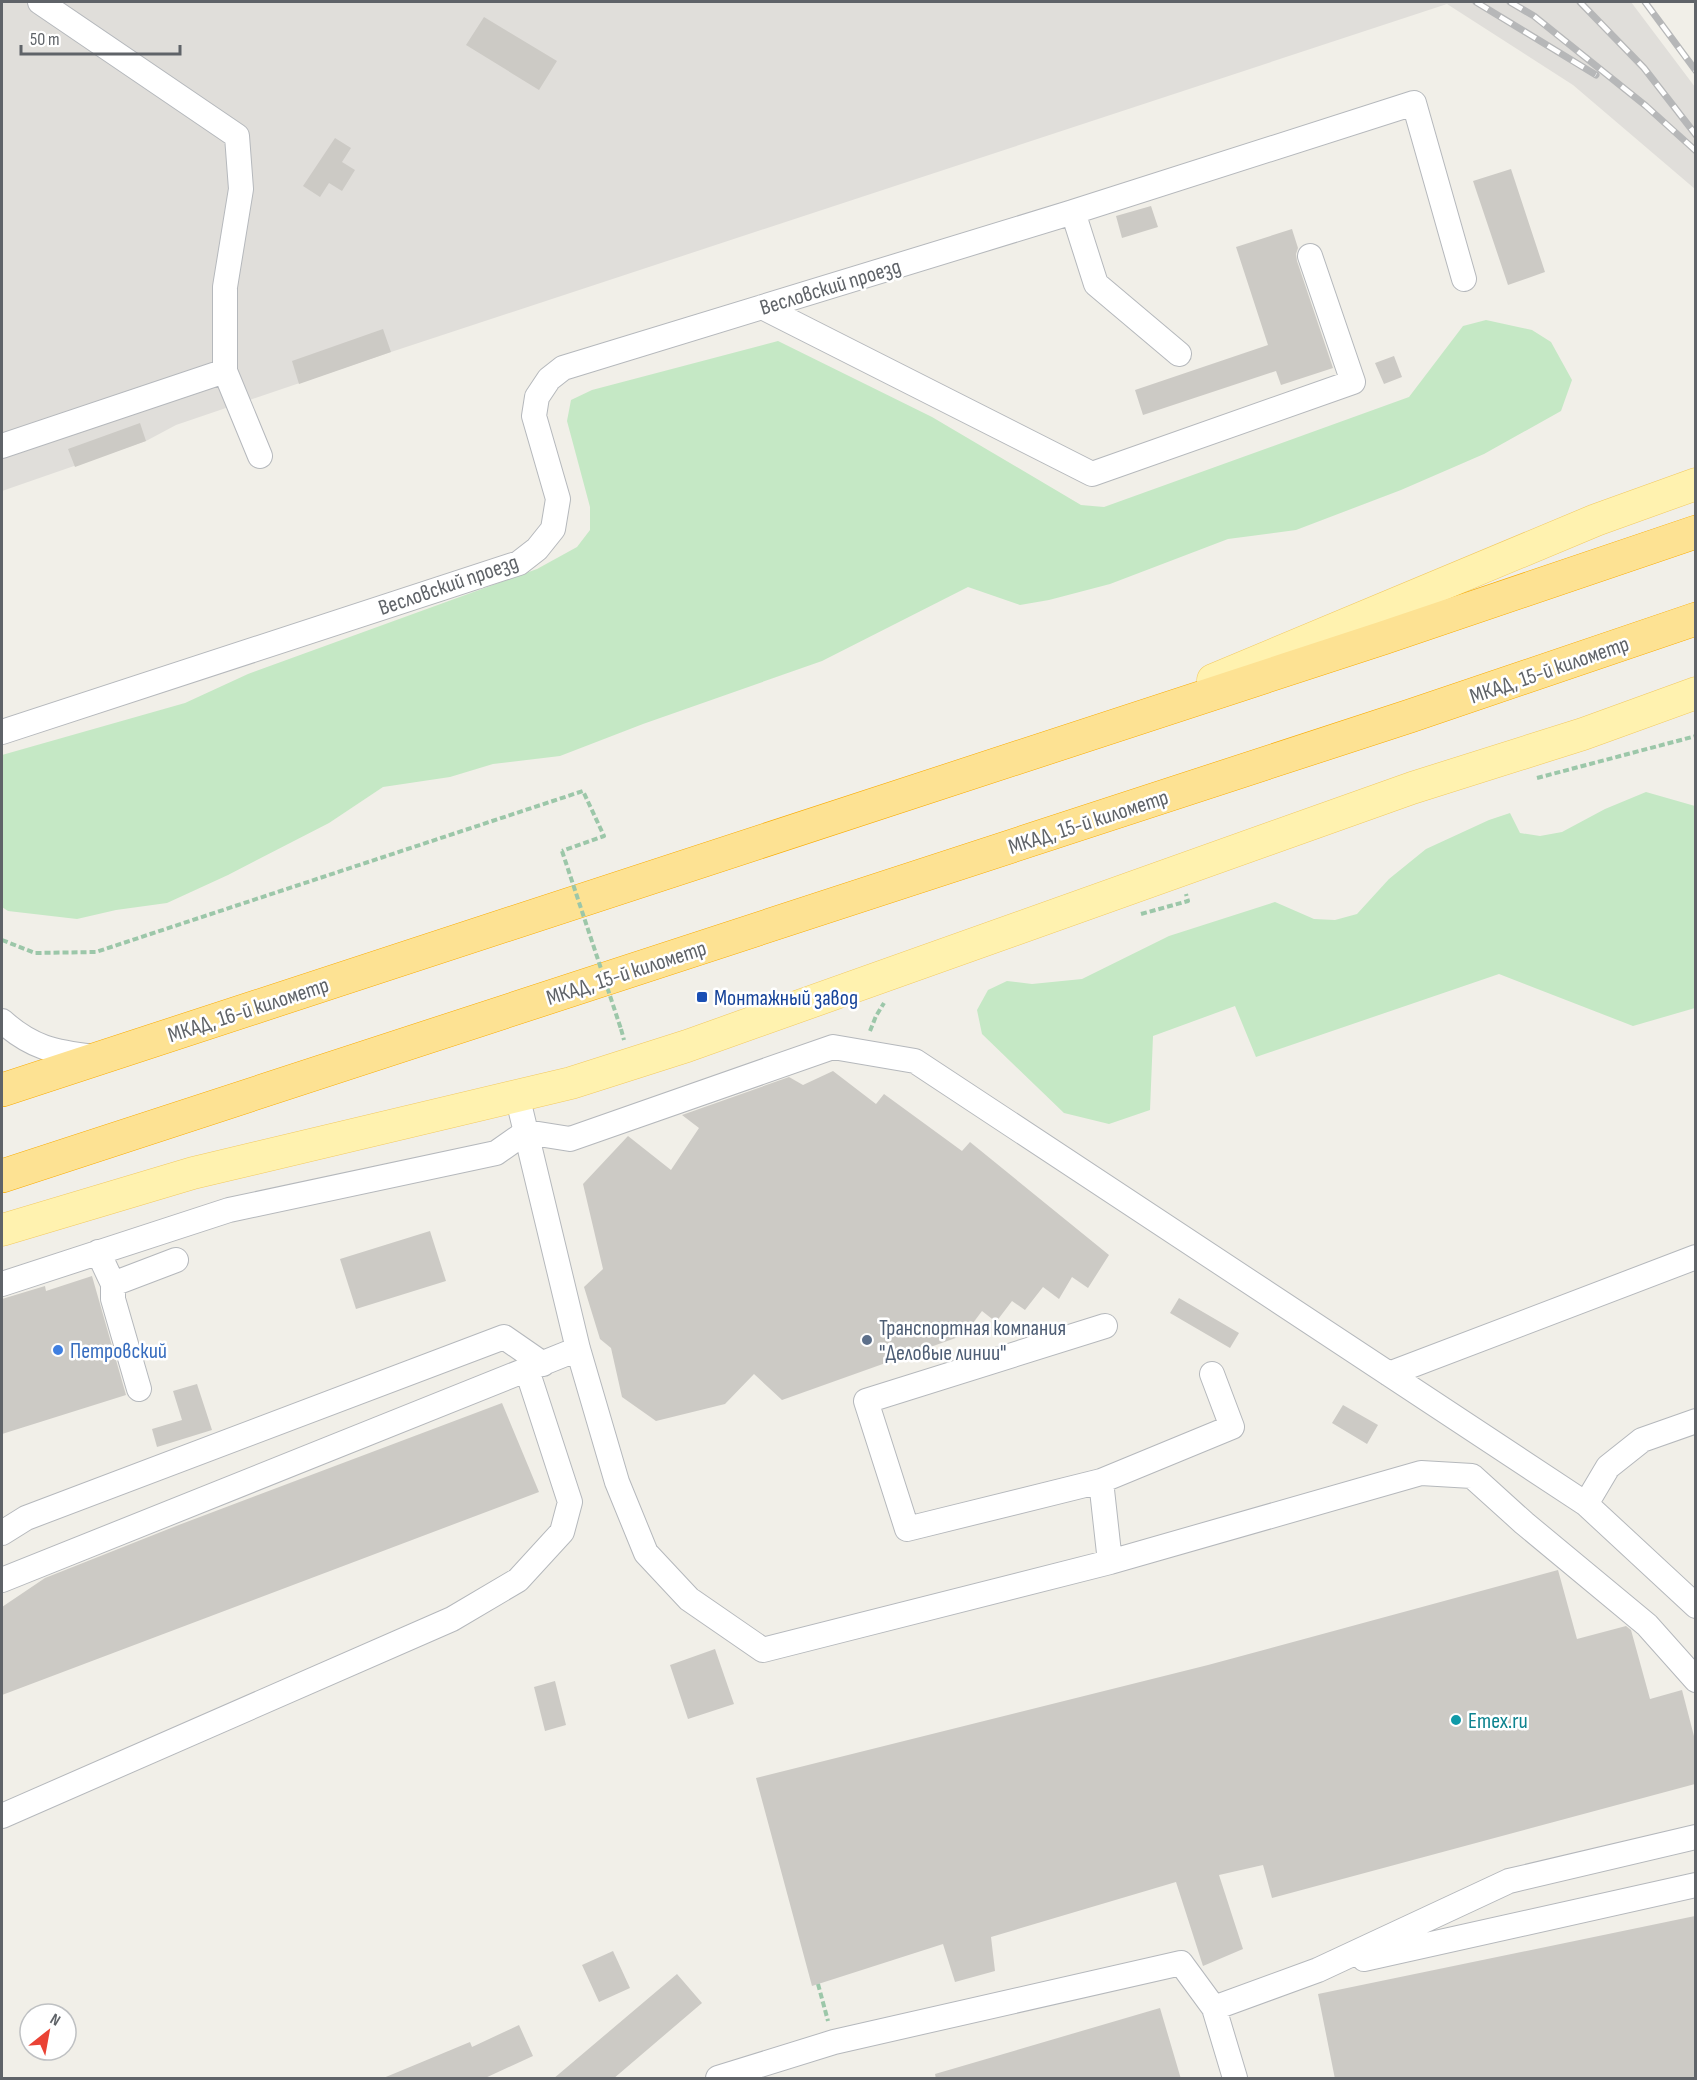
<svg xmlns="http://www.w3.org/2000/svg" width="1697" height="2080" font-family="'Sofia Sans Condensed',sans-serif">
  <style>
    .industrial { fill: #e0deda }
    .green { fill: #c5e8c5 }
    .building { fill: #cccac5 }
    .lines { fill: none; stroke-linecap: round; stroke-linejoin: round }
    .minor-casing { stroke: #b5b8bc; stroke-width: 26 }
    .major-casing { stroke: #f2c960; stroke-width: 33 }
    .highway-casing { stroke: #f9ab00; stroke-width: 34 }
    .path { stroke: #9cc7a9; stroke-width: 4; stroke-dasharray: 6 3; stroke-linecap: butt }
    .minor { stroke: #fff; stroke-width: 24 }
    .major { stroke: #fff2af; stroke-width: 32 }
    .highway { stroke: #fde293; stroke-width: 33 }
    .rail-casing { stroke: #b6b7b8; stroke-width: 7 }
    .rail { stroke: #fff; stroke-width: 4.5; stroke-dasharray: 14; stroke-linecap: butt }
    .path-bridge { stroke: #9cc7a9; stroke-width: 4; stroke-dasharray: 6 3; stroke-linecap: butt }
    .transit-dot { fill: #1a4fb4; stroke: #fff; stroke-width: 2 }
    .service-dot { fill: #5c6f8a; stroke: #fff; stroke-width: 2 }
    .shop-dot { fill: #3f7fe0; stroke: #fff; stroke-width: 2 }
    .culture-dot { fill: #0f9aa8; stroke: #fff; stroke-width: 2 }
    .labels { text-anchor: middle; stroke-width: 5; stroke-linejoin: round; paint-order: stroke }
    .street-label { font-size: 22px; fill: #5f6368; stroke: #fff }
    .transit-label { font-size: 22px; fill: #164399; stroke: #fff; text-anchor: start }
    .service-label { font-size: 22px; fill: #4e5e75; stroke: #fff; text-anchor: start }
    .shop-label { font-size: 22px; fill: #366cbe; stroke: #fff; text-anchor: start }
    .culture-label { font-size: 22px; fill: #0d838f; stroke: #fff; text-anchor: start }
  </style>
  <rect width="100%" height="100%" fill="#f1efe8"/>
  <path class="industrial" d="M2,2H1631L1695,87V189L1573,85L1447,4L391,352L176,425L146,441L2,491Z"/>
  <path class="green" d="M1486,320L1532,330L1551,342L1572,380L1561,411L1484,454L1401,490L1296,530L1228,539L1110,584L1049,600L1020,605L968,587L822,661L643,724L560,756L493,764L450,777L383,787L329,823L228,875L167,903L116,910L77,919L8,911L2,907V755L185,703L248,674L537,569L577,547L590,530V507L567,421L571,400L592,390L778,341L932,417L1081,505L1104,507L1409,397L1463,326Z
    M1646,792L1695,806V1008L1633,1026L1499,974L1256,1057L1235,1006L1153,1036L1150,1110L1109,1124L1064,1113L982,1034L977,1010L988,990L1007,981L1032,984L1082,979L1169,936L1275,902L1314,919L1335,920L1357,914L1389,879L1426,849L1489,820L1510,813L1520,833L1540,836L1562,832L1605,809Z"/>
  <path class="building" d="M484,17L557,61L539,90L466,45Z
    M335,138L351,148L342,162L355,170L342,191L329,183L320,197L303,186Z
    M1511,169L1545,272L1508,285L1473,181Z
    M1151,206L1158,227L1122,238L1116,216Z
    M1292,229L1298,248L1296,254L1297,261L1333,368L1281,385L1276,371L1143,415L1135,390L1268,345L1236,247Z
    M383,329L391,352L299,384L292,361Z
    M1394,356L1402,377L1384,384L1375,363Z
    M140,423L146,441L75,467L68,449Z
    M833,1071L876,1104L884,1094L962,1151L970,1142L1109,1255L1088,1288L1072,1277L1059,1299L1043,1287L1025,1310L1012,1301L996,1322L982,1311L964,1335L782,1400L754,1374L725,1404L656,1421L622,1397L611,1348L600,1339L584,1287L603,1269L583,1184L628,1136L671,1170L699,1128L682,1115L789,1077L803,1085Z
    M430,1231L446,1281L356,1309L340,1259Z
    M92,1276L126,1395L2,1434V1299L45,1286L46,1291Z
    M1179,1298L1239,1333L1230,1348L1170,1313Z
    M197,1384L212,1430L157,1447L152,1429L182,1420L173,1391Z
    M502,1403L539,1492L2,1695V1607L45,1578L176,1526Z
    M1343,1405L1378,1425L1367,1444L1332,1423Z
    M1558,1570L1577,1639L1626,1626L1631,1630L1650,1699L1682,1690L1695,1740V1784L1272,1898L1263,1865L1219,1875L1243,1949L1203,1966L1176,1882L991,1937L995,1971L955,1982L943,1944L812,1986L756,1778L1208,1665Z
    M715,1649L734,1704L688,1719L670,1665Z
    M555,1681L566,1725L545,1731L534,1687Z
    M1695,1916V2079H1335L1318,1994Z
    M613,1951L630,1988L599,2002L582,1965Z
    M677,1974L702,2003L613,2079H553Z
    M1160,2008L1181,2079H936L935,2074Z
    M519,2025L533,2056L483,2079H381L470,2042L472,2047Z"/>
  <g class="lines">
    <g class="minor-casing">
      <path id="minor" d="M40,2L237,136L241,189L225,287V371L260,456
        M762,307L1092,474L1353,382L1310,256
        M1179,354L1096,284L1073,212L1414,103L1464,279
        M2,446L225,371
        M2,732L519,563L537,549L553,529L558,499L534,416L537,397L549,379L563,368L1073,212
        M2,1021C32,1048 54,1052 94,1057
        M517,1095L578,1349L617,1482L646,1553L689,1599L763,1650L1110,1562L1421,1473L1472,1476L1524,1523L1647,1625L1696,1680
        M98,1252L113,1284L176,1260
        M2,1284L229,1210L496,1153L526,1132L570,1139L833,1047L915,1061L1586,1504L1696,1606
        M113,1284V1299L139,1389
        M1105,1326L866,1401L907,1529L1101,1481L1110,1562
        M1389,1374L1696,1257
        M1101,1481L1232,1427L1212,1374
        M1586,1504L1608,1467L1642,1440L1696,1421
        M2,1533L26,1518L504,1337L543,1364
        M2,1580L578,1349
        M2,1816L452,1619L518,1580L562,1532L570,1502L527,1370
        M1364,1959L1696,1885
        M1214,2008L1318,1970L1509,1881L1696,1837
        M718,2078L834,2042L1181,1963L1214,2008L1235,2078"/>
    </g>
    <g class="major-casing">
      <path id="major" d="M1213,680L1596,520L1696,484
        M2,1230L193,1173L571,1083L687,1046L1412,788L1583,734L1696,693"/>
    </g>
    <g class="highway-casing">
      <path id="highway" d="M2,1090L1383,638L1696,532
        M2,1176L1410,716L1696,619"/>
    </g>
    <path class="path" d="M1537,778L1696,736
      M1141,914L1188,901L1186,894
      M2,940L35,953L96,952L583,791L604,836L562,851
      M621,1029L624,1040
      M870,1031L876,1016L884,1003
      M818,1984L828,2021"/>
    <use href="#minor" class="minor"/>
    <use href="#major" class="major"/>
    <use href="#highway" class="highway"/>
    <g class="rail-casing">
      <path id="rail" d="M1476,2L1596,75
        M1510,2L1534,16L1646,106L1696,151
        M1580,2L1644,68L1696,135
        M1645,2L1696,71"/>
    </g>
    <use href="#rail" class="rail"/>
    <path class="path-bridge" d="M562,851L621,1029"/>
  </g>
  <rect class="transit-dot" x="696" y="991" width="12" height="12" rx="3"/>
  <circle class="service-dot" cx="867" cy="1340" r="6"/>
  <circle class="shop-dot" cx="58" cy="1350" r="6"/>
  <circle class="culture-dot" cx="1456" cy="1720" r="6"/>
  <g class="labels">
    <g class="street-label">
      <text transform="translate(830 286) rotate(-17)" y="8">Весловский проезд</text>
      <text transform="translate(448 584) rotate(-19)" y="8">Весловский проезд</text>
      <text transform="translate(1549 669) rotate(-19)" y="8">МКАД, 15-й километр</text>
      <text transform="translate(1088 821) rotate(-18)" y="8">МКАД, 15-й километр</text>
      <text transform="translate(626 972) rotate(-18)" y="8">МКАД, 15-й километр</text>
      <text transform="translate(248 1009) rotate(-18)" y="8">МКАД, 16-й километр</text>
    </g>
    <g class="transit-label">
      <text x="714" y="1005">Монтажный завод</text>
    </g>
    <g class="service-label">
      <text x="879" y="1335">Транспортная компания<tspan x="879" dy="25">"Деловые линии"</tspan></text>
    </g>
    <g class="shop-label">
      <text x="70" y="1358">Петровский</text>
    </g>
    <g class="culture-label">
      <text x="1468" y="1728">Emex.ru</text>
    </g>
  </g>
  <rect width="1697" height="2080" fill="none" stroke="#5f6368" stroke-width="6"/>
  <g transform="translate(48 2032) rotate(31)"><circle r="28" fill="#ffffff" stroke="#bfc1c3" stroke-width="1.5"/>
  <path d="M0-4.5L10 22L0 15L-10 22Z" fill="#ea4335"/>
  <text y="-9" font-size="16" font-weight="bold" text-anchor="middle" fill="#5f6368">N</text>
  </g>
  <path d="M21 45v9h159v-9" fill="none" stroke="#5f6368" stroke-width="3"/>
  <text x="30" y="45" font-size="18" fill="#5f6368" stroke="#ffffff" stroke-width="4.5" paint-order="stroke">50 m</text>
</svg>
